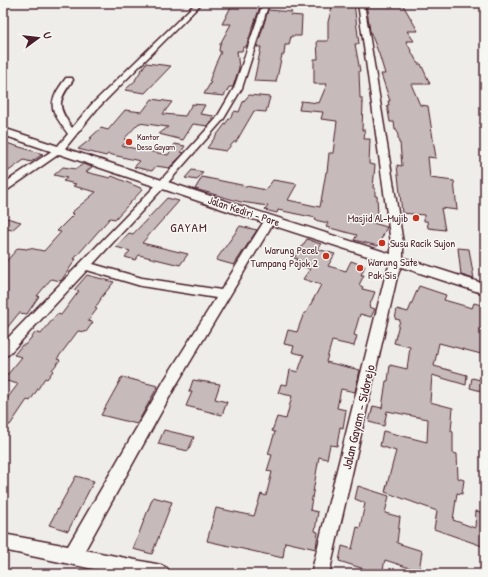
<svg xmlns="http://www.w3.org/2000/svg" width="488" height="577" font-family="'Patrick Hand',sans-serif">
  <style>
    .building { fill: #c6babb; stroke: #4a1f2b }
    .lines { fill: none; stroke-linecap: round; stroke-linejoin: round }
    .minor-casing { stroke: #4a1f2b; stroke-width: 3 }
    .major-casing { stroke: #4a1f2b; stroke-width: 3 }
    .minor { fill: #f6f6f2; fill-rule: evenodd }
    .major { fill: #f6f6f2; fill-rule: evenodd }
    .poi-dot { fill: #c8321e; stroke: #f6f6f2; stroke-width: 1.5 }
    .labels { text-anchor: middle; stroke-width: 3; stroke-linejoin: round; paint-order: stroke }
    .far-poi-label { font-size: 9px; fill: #4a1f2b; stroke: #f6f6f2; text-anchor: start }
    .street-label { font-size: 11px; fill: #4a1f2b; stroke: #f6f6f2 }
    .poi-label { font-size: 11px; fill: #4a1f2b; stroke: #f6f6f2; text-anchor: end }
    .quarter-label { font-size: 13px; letter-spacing: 1px; fill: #4a1f2b; stroke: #f6f6f2 }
    .near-street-label { font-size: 13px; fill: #4a1f2b; stroke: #f6f6f2 }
  </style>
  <rect width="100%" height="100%" fill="#efedea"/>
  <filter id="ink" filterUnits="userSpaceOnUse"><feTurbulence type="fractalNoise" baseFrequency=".025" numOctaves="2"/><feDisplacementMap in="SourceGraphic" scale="8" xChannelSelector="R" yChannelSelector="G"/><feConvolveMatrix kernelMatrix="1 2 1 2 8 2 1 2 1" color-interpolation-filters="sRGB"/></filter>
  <g filter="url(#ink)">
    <path class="building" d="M233,3L261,4L246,47H243L242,51H237L239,68L233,87H229L224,96L204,94L211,82H209L215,65L221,52L219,51L220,44L231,24H222Z
      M333,3H354L359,44H355L360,71H359L360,98H362V103H363L362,130H365L364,139H370L369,164L375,165L373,188H375V196H377L378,215L373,223L387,227L378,246L354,240L357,235L326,227L328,223L315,220L316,218L278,210L277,213L265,210L268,206L241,202L195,189L202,177L266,190L273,180L297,184L288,200L320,207L326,172H327L329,153H333L337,121L321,119L323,112L299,110L301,101L319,103L327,84H314V59H318L317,41H328V22Z
      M366,3H399L403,5L418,31H407L414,41H406L418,64H421L430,84H411L420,105L428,106L436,158L428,157L430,178L454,181L457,210L441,208L445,230L428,228L427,221H424V215L402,213L397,165L402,166L400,143H399L397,130H395L394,122H390L387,105H389L388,101H390L381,74H385L379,54L370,31Z
      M268,10L292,12L290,15L302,16L301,36H291L289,45H285L284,55H282L276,82L254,81L261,47H257Z
      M146,63L171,66L145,93L125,90L136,80H135Z
      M249,95L270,97L266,112L254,111L236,142H234L226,151L207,148L235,111L239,112L243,102Z
      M152,99L172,102L163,114L185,116L192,104L205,105L200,114L214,116L208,126L193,124L183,140L159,134L168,127L139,123L124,139L128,140L122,146L168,155L175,144L185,146L181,152L184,153L169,168L156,166L152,171L134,167L140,161L108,154L106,156L78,149L92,138H90L101,128L108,130L125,110L142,112Z
      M3,142L43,154L31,162L24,160L3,175Z
      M83,164L92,167L86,172L110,178L112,176L143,189L115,219L110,218L74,259H76L61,281L51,279L37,296H39L27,314L19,313L3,333V265L18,248L27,249L29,248L44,251L61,232L57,231L74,214L71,213L96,192L73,186L76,184L63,181L67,178L54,175L63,167L76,169Z
      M192,170L203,172L197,180L185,178Z
      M167,198L179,201L142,243L188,254L180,265L139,255L135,260L125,257L130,251L116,247L129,233L133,234Z
      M3,217L21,222L12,230L3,228Z
      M240,226L257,230L234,265L216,260Z
      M307,239L321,244L317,249L335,254L328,266L346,271L351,261L365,266L361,275H364L359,285L363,287L362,289L375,292L369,307L375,309L371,317L360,314L354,335L357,336L354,346L332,341L326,362L360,370L355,392L341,389L337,408L346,410L343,428L340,427L337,446L330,445L327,459L319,457L310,510L318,512L315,531L318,532L316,549L285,542L283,558L207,541L216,508L254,516L261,494L266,496L272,472L267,471L272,455L268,454L275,432L272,431L277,417L286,419L292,396L278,393L281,384L287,385L290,370L298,372L304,355L292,352L294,346L284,344L288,330L297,332L304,313H306L321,285L303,279L310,269L294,264L298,259L294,258Z
      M458,248L469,249L474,279L461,275Z
      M87,275L114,282L100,299H101L95,308L97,309L88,321L93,322L86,332L78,331L57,359L60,360L52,370L53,371L47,379L45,378L30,401L27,400L10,425L3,424V404L18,384L3,380L22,357L14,355L22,345H25L36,332L41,334L57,314L61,315L79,291L74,290Z
      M419,286L446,295L444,300L472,308L474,303L485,306L482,320L485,321V324L481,354L439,343L434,366L467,375L466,385L432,375L430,402L453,408L451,431L453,432V453L457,454L458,478L464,480L462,494L457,493L453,520L475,528L476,511L485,513V547L434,529L437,511L385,492L396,451L380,446L383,431L427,442L428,419L387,411L384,426L369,422L373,406L382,408L386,381H388L390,365L407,369L410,347L394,343L400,320L395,319L397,309L408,312Z
      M122,377L158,386L137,424L101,415Z
      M472,378L485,381V392L470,388Z
      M193,380L220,384L215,399L227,402L222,415L186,406L192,392H189Z
      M164,430L194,437L188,451L158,444Z
      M76,476L94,481L68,531L49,525Z
      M358,486L389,496L385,513L400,517L397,543L422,551L419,571L385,560L382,574H380L339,561L342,546L352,549L357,527L360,528L365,503L355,499Z
      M153,497L172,502L152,554L133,549Z"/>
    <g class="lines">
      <g class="minor-casing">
        <path id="minor" d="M196,3H202L97,109L62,152L6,191L3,192V184L56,148L68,134C50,108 46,105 66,78H72L73,80C57,102 57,106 72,128L91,105Z
          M263,3H269L242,88L223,120L165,186L93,264L142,278L221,290L266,218L270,217L275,220L175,387L85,550L161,565L167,568L170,574H117L3,550V534L68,546L165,379L216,298L141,286L87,270L8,355L3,356V343L159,182L216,119L234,88Z
          M358,3H364L403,243V261L397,277L329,574H311L385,277L391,261V243Z"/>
      </g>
      <g class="major-casing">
        <path id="major" d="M3,128L238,205L485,284V294L228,211L3,135Z"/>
      </g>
      <use href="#minor" class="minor"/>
      <use href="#major" class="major"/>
    </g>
  </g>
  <g class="poi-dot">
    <circle cx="129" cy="142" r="4"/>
    <circle cx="416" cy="218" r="4"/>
    <circle cx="382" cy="243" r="4"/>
    <circle cx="326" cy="256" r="4"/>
    <circle cx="360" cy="268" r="4"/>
  </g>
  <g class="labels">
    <g class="far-poi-label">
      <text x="137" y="140">Kantor<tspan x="137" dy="10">Desa Gayam</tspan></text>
    </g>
    <g class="street-label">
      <text transform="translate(244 211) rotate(18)" y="4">Jalan Kediri - Pare</text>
    </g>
    <g class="poi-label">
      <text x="408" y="222">Masjid Al-Mujib</text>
      <text x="390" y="247" text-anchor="start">Susu Racik Sujon</text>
      <text x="318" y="254">Warung Pecel<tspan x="318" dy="13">Tumpang Pojok 2</tspan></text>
      <text x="368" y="266" text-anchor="start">Warung Sate<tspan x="368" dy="13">Pak Sis</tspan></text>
    </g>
    <g class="quarter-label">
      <text x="189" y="232">GAYAM</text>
    </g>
    <g class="near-street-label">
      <text transform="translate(358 417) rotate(-77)" y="5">Jalan Gayam - Sidorejo</text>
    </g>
  </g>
  <rect width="488" height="577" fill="none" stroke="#f6f6f2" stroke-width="16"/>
  <rect x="8" y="8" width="472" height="561" fill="none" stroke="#4a1f2b" stroke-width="1.5" filter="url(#ink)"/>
  <g transform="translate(38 38) rotate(75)" stroke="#f6f6f2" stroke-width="3" paint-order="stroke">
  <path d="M0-3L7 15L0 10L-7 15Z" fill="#4a1f2b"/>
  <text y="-6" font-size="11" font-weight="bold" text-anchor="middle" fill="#4a1f2b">U</text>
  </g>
</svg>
